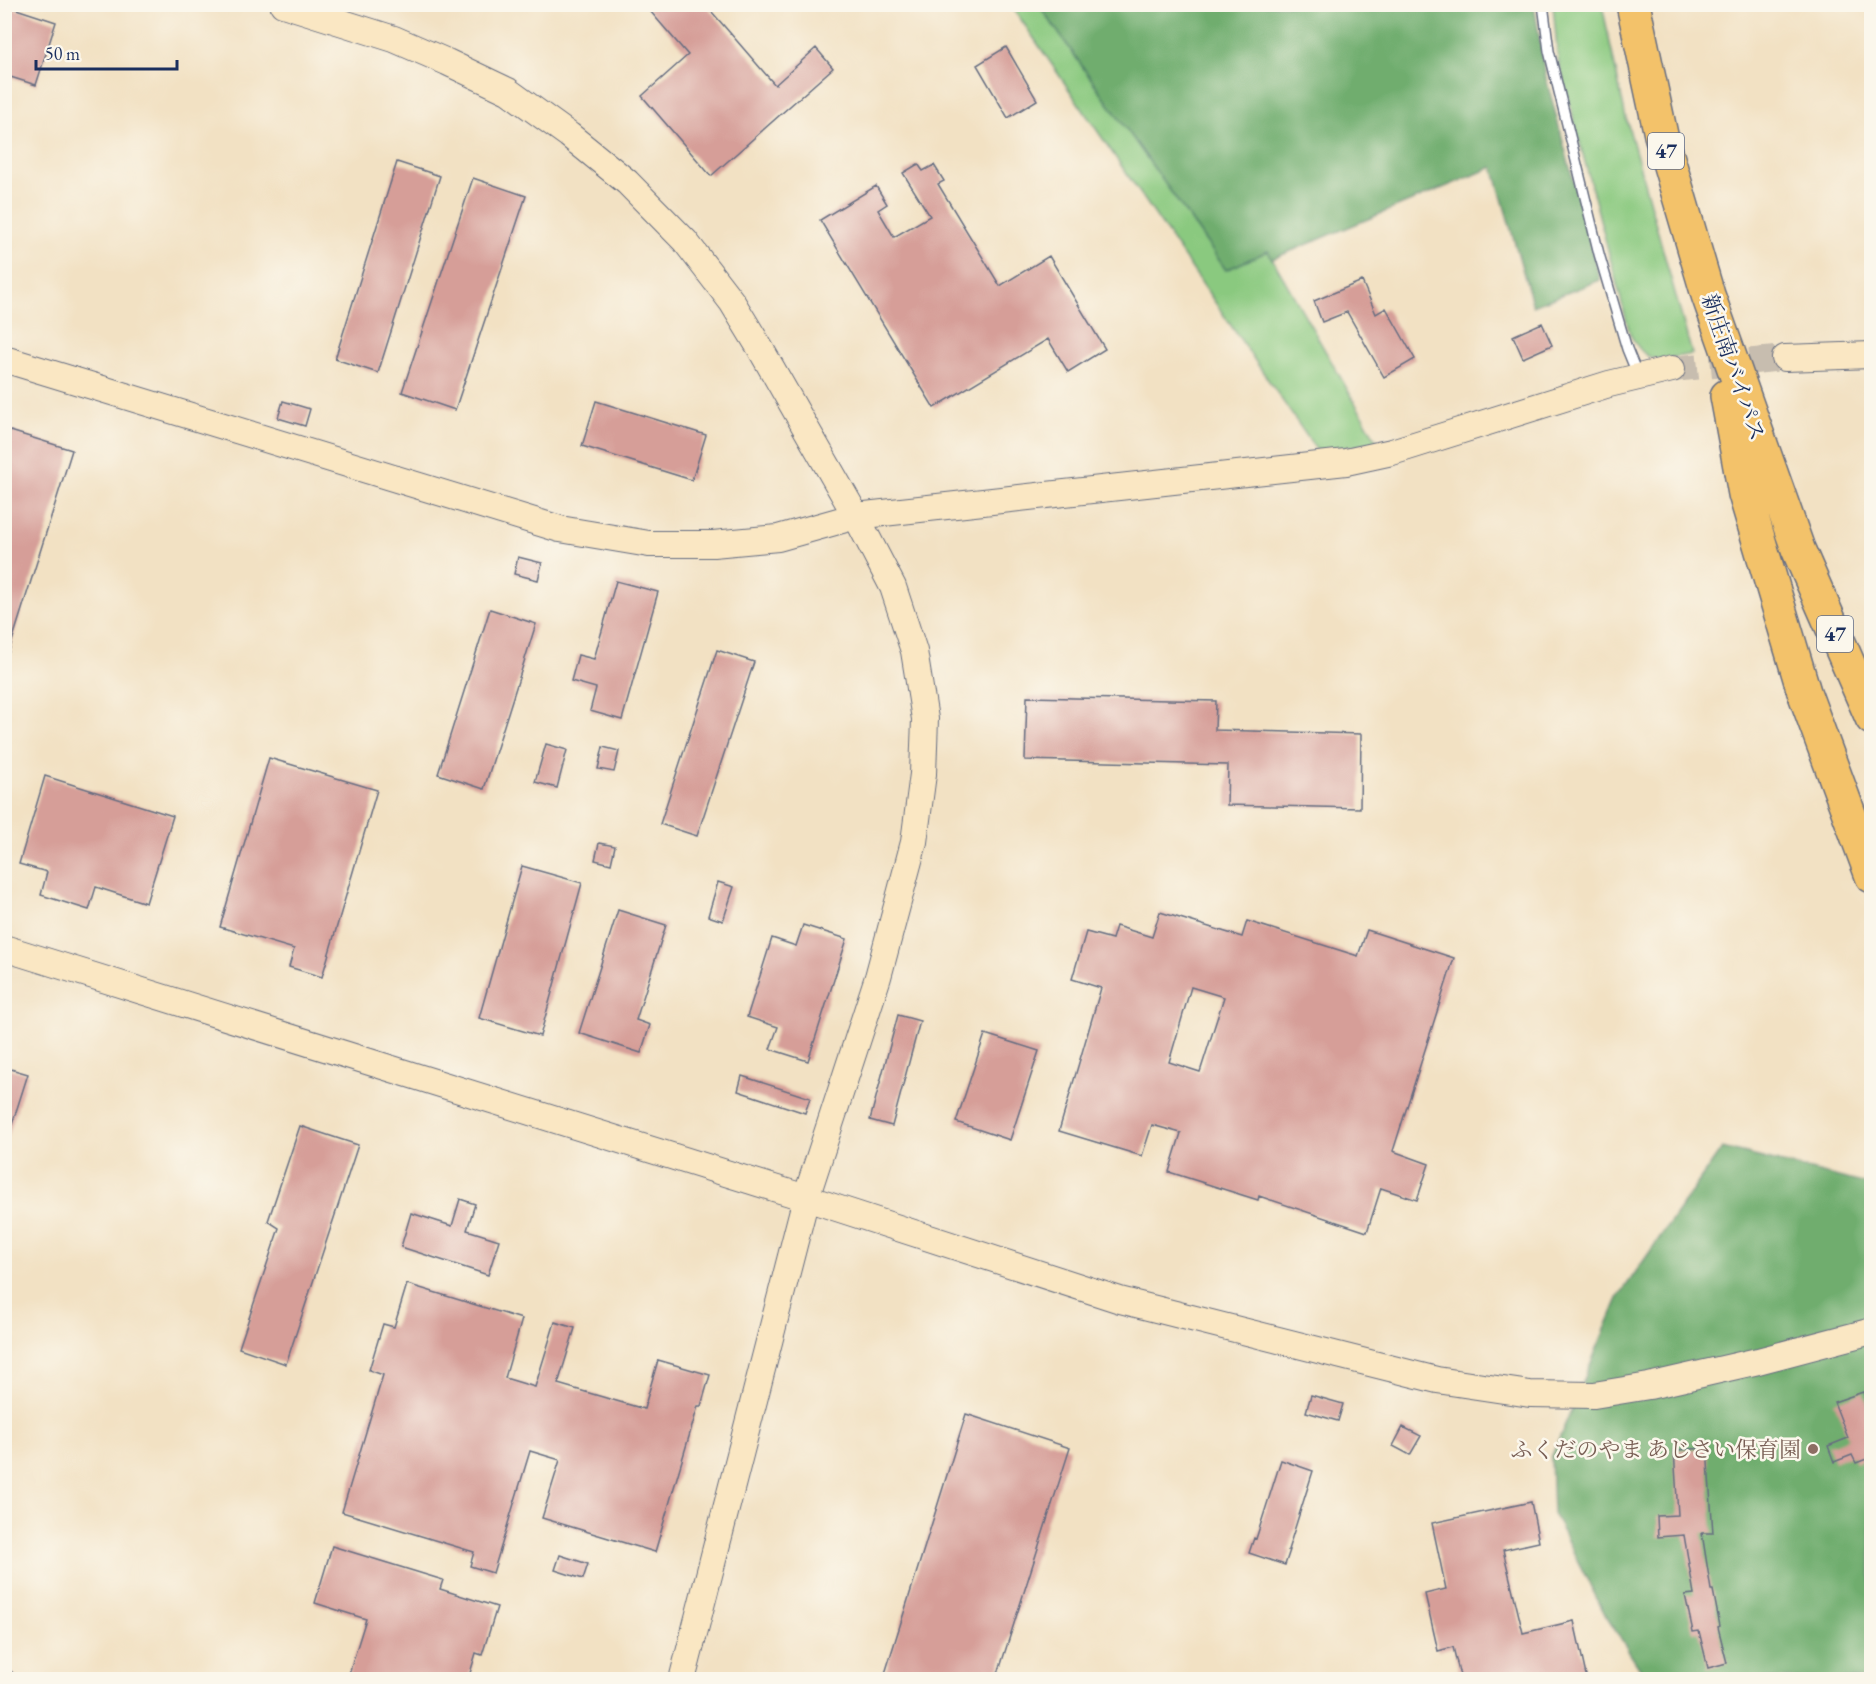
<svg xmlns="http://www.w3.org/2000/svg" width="1876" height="1684" font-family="'EB Garamond','Noto Serif JP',serif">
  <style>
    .green { fill: #8ac97f; stroke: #527c6e; stroke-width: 1.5 }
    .forest { fill: #6fad6e; stroke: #456e66; stroke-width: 1.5 }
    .building { fill: #d69e98; fill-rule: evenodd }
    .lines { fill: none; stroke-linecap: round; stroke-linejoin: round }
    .secondary-tunnel { stroke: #c7bdaf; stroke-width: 26; stroke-dasharray: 26 13; stroke-linecap: butt }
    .lane-casing { stroke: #666d81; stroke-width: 12 }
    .street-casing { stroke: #666d81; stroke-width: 21 }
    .secondary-casing { stroke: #666d81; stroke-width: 28 }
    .highway-casing { stroke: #666d81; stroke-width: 36 }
    .lane { stroke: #fff; stroke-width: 9 }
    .street { stroke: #fff; stroke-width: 18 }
    .secondary { stroke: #fae7c3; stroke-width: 26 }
    .highway { stroke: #f3c26a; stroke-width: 33 }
    .education-dot { fill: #8d6e63; stroke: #fbf7ec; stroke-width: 2 }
    .labels { text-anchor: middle; stroke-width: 5; stroke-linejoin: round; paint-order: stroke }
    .shield { fill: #fbf7ec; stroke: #5e6b89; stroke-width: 1.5 }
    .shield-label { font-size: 21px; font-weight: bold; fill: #1b2f5e }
    .street-label { font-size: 22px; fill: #1b2f5e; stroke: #fbf7ec }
    .education-label { font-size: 22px; fill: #785e54; stroke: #fbf7ec; text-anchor: end }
  </style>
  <rect width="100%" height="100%" fill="#fbf7ec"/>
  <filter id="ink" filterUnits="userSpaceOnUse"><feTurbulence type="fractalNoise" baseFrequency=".0167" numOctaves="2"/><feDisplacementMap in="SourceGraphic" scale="12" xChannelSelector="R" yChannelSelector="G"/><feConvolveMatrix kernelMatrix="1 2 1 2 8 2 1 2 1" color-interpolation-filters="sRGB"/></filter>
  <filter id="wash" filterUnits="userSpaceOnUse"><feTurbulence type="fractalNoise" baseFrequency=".008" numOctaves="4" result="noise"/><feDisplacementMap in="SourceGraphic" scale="24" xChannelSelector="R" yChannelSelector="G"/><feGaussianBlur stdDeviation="1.35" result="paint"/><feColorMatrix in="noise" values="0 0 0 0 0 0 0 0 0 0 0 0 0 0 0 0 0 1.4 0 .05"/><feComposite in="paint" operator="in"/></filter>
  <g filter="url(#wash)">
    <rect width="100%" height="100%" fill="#f2e1c3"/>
    <path class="green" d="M1011,5H1039L1226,270L1268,251L1378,443L1317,451Z
      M1553,5H1602L1625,114L1692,354C1659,359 1648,368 1630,334L1558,59Z"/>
    <path class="forest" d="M1039,5H1534L1546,78L1600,280L1533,306L1493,167L1272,259L1268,251L1226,270Z
      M1722,1148L1871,1185V1679H1647L1606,1616L1553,1513L1551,1458L1619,1296Z"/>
    <g id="blocks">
      <path class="building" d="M644,4H705L775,85L816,48L833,68L711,176L642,96L688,55Z
        M4,5L56,22L36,85L4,75Z
        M1006,47L1037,100L1008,118L977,65Z
        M397,162L440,176L378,373L335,359Z
        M918,164L923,171L934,165L944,181L938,184L1000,286L1049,256L1105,349L1068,372L1048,339L934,408L820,220L876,186L887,204L878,210L894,237L930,216L903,173Z
        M473,178L526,196L455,410L402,392Z
        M1362,281L1376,314L1386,308L1415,359L1384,377L1347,312L1322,322L1314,301Z
        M1542,323L1552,345L1523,358L1513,336Z
        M283,401L310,409L305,426L278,418Z
        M596,401L706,435L692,480L582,446Z
        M4,429L72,450L8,654L4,653Z
        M518,557L542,563L538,580L514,574Z
        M616,581L658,592L622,720L590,711L596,688L571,681L578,655L594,659Z
        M490,609L536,624L484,789L438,774Z
        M717,650L754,662L697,836L660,824Z
        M1027,697L1216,701L1215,730L1361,734L1360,808L1227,805L1228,765L1025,760Z
        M546,744L567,750L557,788L535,782Z
        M603,747L619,751L614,772L598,769Z
        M269,758L377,790L322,977L289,967L294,949L220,927Z
        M45,776L173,816L146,903L96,887L89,910L41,895L47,872L19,864Z
        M599,843L615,846L611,864L595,860Z
        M522,866L582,883L540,1036L479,1018Z
        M718,882L734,887L723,921L708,916Z
        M618,910L666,925L636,1020L650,1025L641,1053L579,1033Z
        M1160,912L1242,937L1247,921L1358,956L1367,930L1454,958L1393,1151L1429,1164L1417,1200L1381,1188L1367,1232L1259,1196L1258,1200L1169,1172L1181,1133L1152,1125L1142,1156L1059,1131L1101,988L1072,979L1086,932L1112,939L1116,926L1152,937ZM1191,987L1224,997L1200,1072L1169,1062Z
        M803,925L847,939L808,1061L770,1049L778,1027L747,1017L772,938L796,946Z
        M898,1015L920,1021L892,1126L870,1120Z
        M985,1034L1039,1051L1010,1140L956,1122Z
        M4,1067L28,1074L8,1137H4Z
        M742,1076L810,1098L805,1113L738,1091Z
        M300,1126L358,1145L286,1364L239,1348L279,1228L268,1221Z
        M460,1199L475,1204L467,1230L499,1240L488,1275L401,1247L411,1213L452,1226Z
        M407,1284L522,1319L505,1378L535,1387L555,1322L575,1328L558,1384L644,1409L658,1360L710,1375L701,1406H698L655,1552L542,1518L560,1460L530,1451L493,1573L470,1566L474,1552L342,1512L383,1375L369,1370L383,1324L394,1327Z
        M1863,1392L1872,1415V1457L1856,1463L1852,1455L1834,1462L1828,1446L1848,1438L1834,1402Z
        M1311,1395L1343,1404L1338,1421L1306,1412Z
        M966,1414L1070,1448L996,1680H883Z
        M1403,1427L1421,1436L1410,1455L1393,1446Z
        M1707,1448L1713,1533H1702L1711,1590H1713L1720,1626L1718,1627L1727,1663L1708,1668L1699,1631L1693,1632L1685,1595L1694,1594L1684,1535L1658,1537L1657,1516L1678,1515L1674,1450Z
        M1281,1460L1313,1471L1288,1550H1290L1285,1565L1249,1553L1254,1538L1256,1539Z
        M1531,1502L1539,1542L1503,1550L1523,1633L1574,1621L1587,1680H1461L1453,1647L1438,1651L1425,1594L1446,1589L1432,1523Z
        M332,1546L443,1580L440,1589L497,1607L482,1655L476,1653L468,1680H347L366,1619L315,1603Z
        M560,1555L588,1564L583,1579L555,1570Z"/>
    </g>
  </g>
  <g filter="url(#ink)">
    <use href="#blocks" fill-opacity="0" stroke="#666d81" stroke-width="1.5"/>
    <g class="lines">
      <path class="secondary-tunnel" d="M1672,369L1785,358"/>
      <g class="lane-casing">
        <path id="lane" d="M1543,4L1549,51L1599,254L1627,349L1638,376"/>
      </g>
      <g class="street-casing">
        <path id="street" d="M4,1678L6,1680"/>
      </g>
      <g class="secondary-casing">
        <path id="secondary" d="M283,4L394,39L447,62L508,91L569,135L627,182L685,241L732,302L760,348L856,516L893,587L914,651L925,719L923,774L914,842L878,977L806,1198L682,1680
          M1785,358L1872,355
          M4,359L560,529L649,544H713L778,538L856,516L1346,462L1392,452L1609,384L1672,369
          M4,948L806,1198L1120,1300L1437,1380L1530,1394L1594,1395L1649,1386L1758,1361L1872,1331"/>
      </g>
      <g class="highway-casing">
        <path id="highway" d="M1633,4L1661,135L1708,295L1798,549L1872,718
          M1727,396L1745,494L1804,692L1872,876"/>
      </g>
      <use href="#lane" class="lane"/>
      <use href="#street" class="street"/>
      <use href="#secondary" class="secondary"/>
      <use href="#highway" class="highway"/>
    </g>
  </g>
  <circle class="education-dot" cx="1813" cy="1449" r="6"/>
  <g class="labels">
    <g class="shield">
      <rect x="1648" y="133" width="36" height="36" rx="4.5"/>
      <rect x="1817" y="616" width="36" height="36" rx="4.5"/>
    </g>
    <g class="shield-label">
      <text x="1666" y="158">47</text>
      <text x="1835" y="641">47</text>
    </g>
    <g class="street-label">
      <text transform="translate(1734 367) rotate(71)" y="8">新庄南バイパス</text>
    </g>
    <g class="education-label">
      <text x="1801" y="1457">ふくだのやま あじさい保育園</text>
    </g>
  </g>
  <rect width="1876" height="1684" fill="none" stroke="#fbf7ec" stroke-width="24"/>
  <path d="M36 60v9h141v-9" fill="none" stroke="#1b2f5e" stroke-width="3"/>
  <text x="45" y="60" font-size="18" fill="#1b2f5e" stroke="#fbf7ec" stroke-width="4.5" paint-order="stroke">50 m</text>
</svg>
